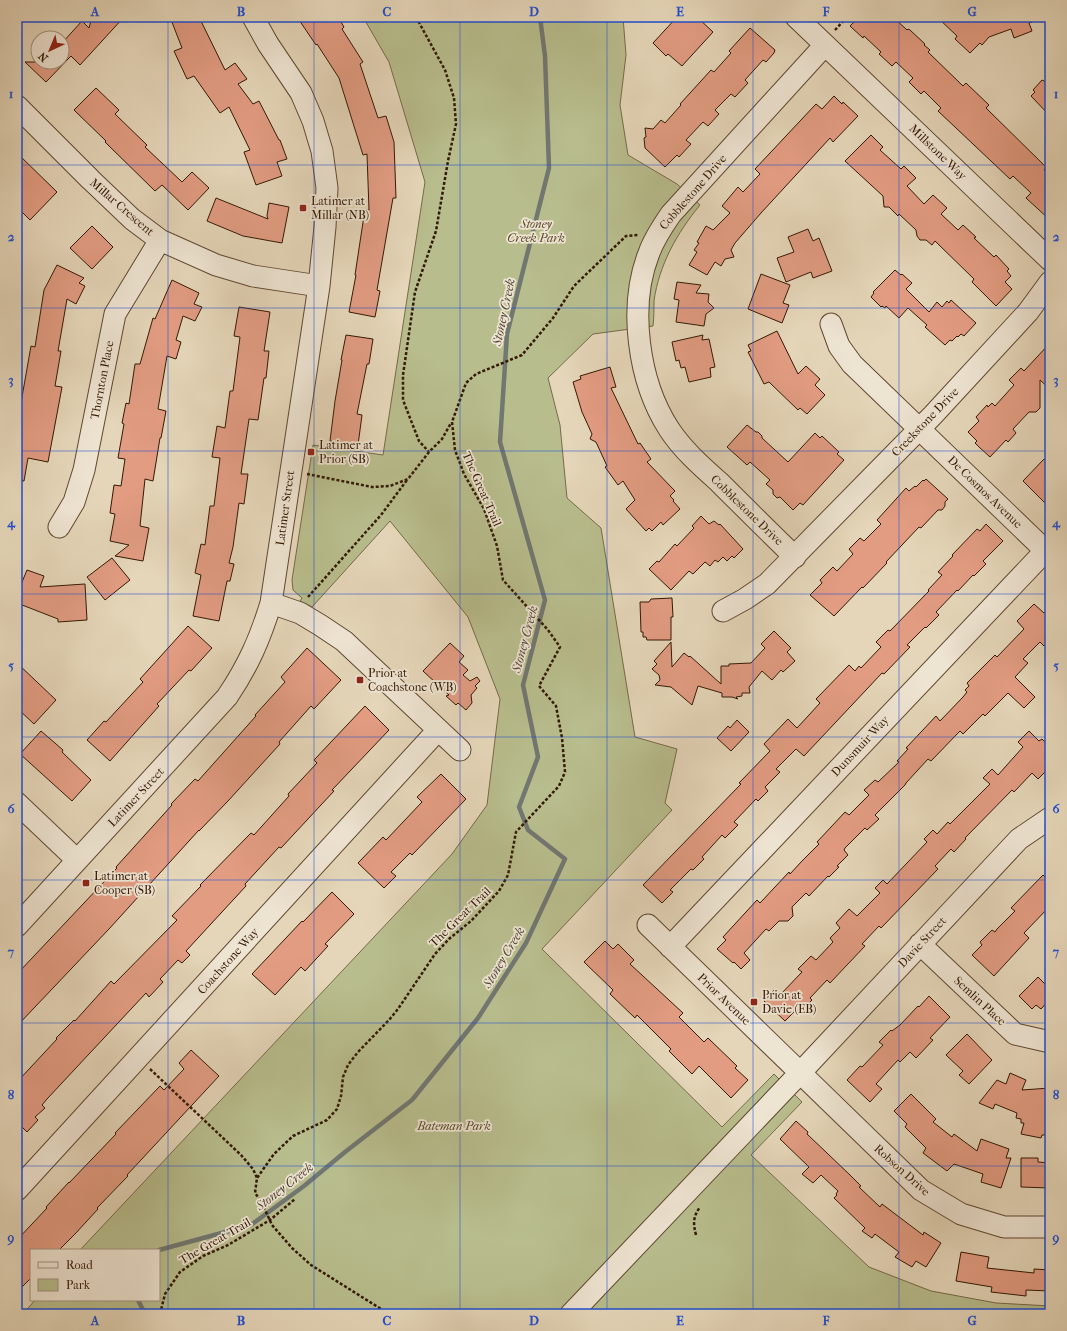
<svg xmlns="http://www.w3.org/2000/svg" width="1067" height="1331" font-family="'IM FELL French Canon',serif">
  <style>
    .green { fill: #b8bd8d; stroke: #766a48 }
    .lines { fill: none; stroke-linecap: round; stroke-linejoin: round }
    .stream { stroke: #717771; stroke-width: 4.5 }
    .building { fill: #e29c82; stroke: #331803 }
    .minor-casing { stroke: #604830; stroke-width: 23 }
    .path { stroke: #331803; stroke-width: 2.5; stroke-dasharray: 3 2; stroke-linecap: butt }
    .minor { stroke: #eee4d2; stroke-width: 21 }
    .grid { fill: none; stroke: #1d4ed8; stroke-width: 1; stroke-opacity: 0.55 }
    .poi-dot { fill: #8f2418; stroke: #eee4d2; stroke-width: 1.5 }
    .labels { text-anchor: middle; stroke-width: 3.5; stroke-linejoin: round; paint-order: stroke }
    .street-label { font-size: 12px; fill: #331803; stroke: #eee4d2 }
    .poi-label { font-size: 12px; fill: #331803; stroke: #eee4d2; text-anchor: start }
    .park-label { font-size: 12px; font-style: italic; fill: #5b4a2c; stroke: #eee4d2 }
    .water-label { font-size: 13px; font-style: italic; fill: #52473a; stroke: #eee4d2 }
    .neatline { fill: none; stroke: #1d4ed8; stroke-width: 1.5 }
    .grid-label { font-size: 13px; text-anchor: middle; font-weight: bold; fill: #1d4ed8 }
  </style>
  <rect width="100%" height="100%" fill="#e5d6b9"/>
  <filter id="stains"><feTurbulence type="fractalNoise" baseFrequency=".005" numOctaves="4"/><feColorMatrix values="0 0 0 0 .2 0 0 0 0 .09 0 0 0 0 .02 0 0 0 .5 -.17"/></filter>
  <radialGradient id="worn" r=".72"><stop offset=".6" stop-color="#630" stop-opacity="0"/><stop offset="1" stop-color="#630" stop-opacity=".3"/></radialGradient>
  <path class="green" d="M363,17H623L626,55L620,105L628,155L677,184L700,205C677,233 659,265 654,301C654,309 654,318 653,326L593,334L548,378L560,425L567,498L601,528L635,737L677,749L665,803L672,810L542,949L722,1127L774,1074L802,1102L751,1155L869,1267L931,1291L996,1303L1050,1306V1314H23L35,1300H159V1250H80L452,854L487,805L500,699L468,617L390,521L312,607L300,601L302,598L293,590L292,580L313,445L383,455L425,182L389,62Z"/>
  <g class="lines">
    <path class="stream" d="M159,1250L251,1225L304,1186L345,1152L412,1100L478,1018L526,943L565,859L528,830L519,807L538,757L523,685L545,600L500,442L507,334L549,168L545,56L540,17
      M138,1300L145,1314"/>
  </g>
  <path class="building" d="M92,17H124L80,65L71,56L46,82L25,62H62V43L82,21L89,28Z
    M170,17H199L225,70L235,63L247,79L238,84L253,104L259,101L279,140H280L287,159L277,162L282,176L256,185L244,152L250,150L229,107L220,113L194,76L187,79L174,51L182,48Z
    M297,17H338L344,27L342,29L363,62L360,64L378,118L386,116L394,142L396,198H393L377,290L380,291L375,317L349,312L356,275H355L365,209L369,210L367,154L363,155L339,78L317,44L316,45Z
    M677,17H697L713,32L682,66L668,54L666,56L653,43Z
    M859,17H893L907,30L908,29L910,30L925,44L924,45L930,50L928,52L963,86L966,83L989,105L986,108L1046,167L1044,170L1050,176V220L1026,198L1031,193L1013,176L1010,179L938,111L941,108L924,91L921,94L909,82L913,78L896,62L892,66L879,54L881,52L864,36L863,38L850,26Z
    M937,17H1041V19L1029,23L1032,31L1014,38L1011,29L989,37L982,45L980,43L970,53L955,39L957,36Z
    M750,28L775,50L774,53L766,62L763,60L745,80L748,83L735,97L731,94L715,110L719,114L708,126L703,122L686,140L691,144L679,157L677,155L665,167L645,148L644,138L646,137L645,128L653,129L661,120L665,123L681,105L680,104L711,70L714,72L731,53L729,51Z
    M1042,80L1050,84V116L1031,96L1035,92L1033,90Z
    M96,88L119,110L115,114L147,145L145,147L182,182L192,172L209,188L188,210L162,185L155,191L105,142L106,141L74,110Z
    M834,96L842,104L843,102L858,116L833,142L830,138L761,213L735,243L731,250L734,257L725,259L721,266L715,262L707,275L689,265L697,252L694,250L699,243L697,242L706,226L713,230L730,213L722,206L738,187L743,192L760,174L755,169L816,104L822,109Z
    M871,135L883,147L880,150L901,169L904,166L916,178L907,186L924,204L933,195L947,208L941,214L958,230L963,225L976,237L974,238L994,257L996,255L1009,269L1007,271L1011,276L1005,282L1012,289L996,306L972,282L974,279L935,241L932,245L926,240H920L917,236L916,230L899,214L898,216L889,207H884L883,196L845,161Z
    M17,153L57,192L30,220L17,207Z
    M216,198L268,219L267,216L269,203L289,207L282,243L243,236L207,221Z
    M92,226L113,247L92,269L70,248Z
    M808,229L813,241L819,238L832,271L813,278L811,272L786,282L777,258L794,252L788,237Z
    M57,265L84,278L79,283L85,286L76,304L67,299L58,351H61L55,386L62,387L48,462L28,458L24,481L17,480V433L20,414H19L31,346L35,347L44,290Z
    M895,270L901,275L902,274L912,283L906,289L929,312L937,302L942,307L947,301L949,303L951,300L976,323L964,336L961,334L958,337L957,336L952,341L950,340L945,345L925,327L927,325L908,308L899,318L886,306L885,308L882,306L881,307L871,297L874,293L873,292Z
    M761,274L790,285L783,303L789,305L782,323L748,309Z
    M172,280L199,293L194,304L202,307L195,321L183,316L176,340L181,342L176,359L167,356L158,409L166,411L161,438H160L153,481L145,479L140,526L149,528L143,561L115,556L129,545L110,541L115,514L110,513L114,485L121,486L125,459L118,458L124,424L122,423L126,403L129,404L135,364H140L153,318L155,319Z
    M677,282L701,285L696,293L709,294L708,302L714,308L706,314L704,326L676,322L679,300L674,299Z
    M239,307L270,312L264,351H269L266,378H264L258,420L249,419L241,474H248L244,504L239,503L233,547L229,563L234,564L230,581H227L219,621L193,616L201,575L195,573L201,544L205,545L210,506H214L220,458L212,457L217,426L225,428L230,391H233L240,337L234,336Z
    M777,331L798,374L806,366L820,379L815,385L825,395L807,414L800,408L798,410L769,382L764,384L748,352L751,351L748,345Z
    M346,335L373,339L369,364H367L357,414L362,415L358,445L330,441L335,401L342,360H341Z
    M703,335L702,340L709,339L715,367L710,368L711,377L689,382L685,367L681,368L679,360L676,361L672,342Z
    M1050,343V389L1040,380V408L1036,412H1029L1013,429L1016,433L1008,442L1006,440L990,457L979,447L975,443L977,441L968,432L979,421L976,417L987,405L988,407L992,403L995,406L1014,385L1009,380L1021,368L1024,371Z
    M610,367L616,387L611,388L638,444L640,443L651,459L647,462L675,491L670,496L674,500L673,501L680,509L663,525L661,522L652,531L649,528L646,531L626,509L635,500L623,481L618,485L605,467L607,466L596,442L590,439L592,434L582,412L573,382L581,379L580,376Z
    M747,425L756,432H758L762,436V438L788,462L815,433L820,438L822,436L839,452L837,454L844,460L803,505L800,503L793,510L780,497L777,498L773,494V490L766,484L770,480L750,462L747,465L727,447Z
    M1044,459L1050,465V508L1023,481Z
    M926,479L948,499L945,502V506L942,510H938L921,528L919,527L886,562L887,563L863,588L862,587L834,616L810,595L822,583L820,580L833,567L837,571L853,554L849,549L860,538L864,541L881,524L877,520L906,488L909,491L915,486L916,487L923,480L924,481Z
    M701,516L709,524L714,521L719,525L720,524L743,549L734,558L732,556L727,561L723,557L718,562L715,560L710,566L705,562L693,574L689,571L671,590L649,569L657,561L659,562L675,544L677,546L694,528L692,526Z
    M986,524L1003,541L983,561L986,564L974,576L973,575L958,591L957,590L936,612L939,615L926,628L925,627L907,645L910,647L884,674L882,673L804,756L796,749L776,769L780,772L765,787L768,791L758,801L756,799L734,822L738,825L725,838L722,835L702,857L704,859L693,870L691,869L670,890L673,892L662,903L643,885L741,784L739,783L770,751L764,744L788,719L797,728L820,703L816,699L849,665L855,671L859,666L861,668L881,647L876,642L888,630L890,631L929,591L928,590L942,575L938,572L953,556L952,555L977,529L980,531Z
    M112,558L130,580L105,600L87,577Z
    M27,570L44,576L40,587L85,584L87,620L58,622V619L17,603V594Z
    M672,598L673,617H671V640H647L646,637H643V632H641L640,602H649L651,599Z
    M1034,604L1044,613L1050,607V641L1044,646L1040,642L1023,659L1028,663L1015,677L1035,697L1024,708L1008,693L985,716L983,714L963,734L960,731L931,761L928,759L906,783L905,785L875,815L879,819L867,830L865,828L845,848L844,850L848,855L837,866L839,867L829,877L828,876L809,896L806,893L792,907L793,916L788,921H779L769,931L766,929L744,953L750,960L741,969L734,962L733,963L717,949L726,940L723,937L757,900L760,903L789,872L790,874L802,861L819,844L817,842L845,812L849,815L869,795L864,790L875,780L878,782L899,762L897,761L908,749L906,748L936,716L940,721L963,697L967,692L965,690L969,686L967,683L995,655L997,657L1024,629L1017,621Z
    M188,626L212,648L191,671L189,670L157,704L159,706L110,761L87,740L104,721L106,722L143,682L140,679Z
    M774,631L791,648L787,652L795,661L783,672L781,670L772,680L762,671L749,687L750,693H742V696L736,697L738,699L732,697H722V693L698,686L692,705L671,687L655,685L660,680L659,675L652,669L657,664L654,661L671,642L672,667L684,653L689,657L690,656L721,684V666H729V664L751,663L765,648L761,644Z
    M450,643L464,656L459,662L468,670L463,675L470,681L477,677L480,681L475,686L477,688L471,695L472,703L466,710L458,703L456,705L446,696L449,695L423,671Z
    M307,648L341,680L314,709L311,706L279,742L280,744L228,801L199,831V830L109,929L17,1026V974L117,868L116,867L172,805L171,804L195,779L198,781L256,716L255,715L285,682L281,677Z
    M17,663L56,700L34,724L17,708Z
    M365,706L389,730L332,790L334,791L281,848L279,847L245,884L246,886L186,951L190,955L182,963L178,960L160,979L163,982L149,997L146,993L47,1099L42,1105L45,1108L35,1117L38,1120L27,1132L17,1122V1082L57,1039L56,1038L74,1020L75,1021L111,981L114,984L177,920L172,916L201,886L200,885L251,833L254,835L289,796L288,794L317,763L314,760Z
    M737,720L749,732L731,751L717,738L728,726L730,728Z
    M41,731L63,750L62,752L91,780L72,801L20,754Z
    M1029,731L1039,741L1042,739L1050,747V767L1038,779L1032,773L1014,792L1012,790L965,838L966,839L954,852L951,849L935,866L938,869L881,928L879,926L862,944L865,946L830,983L827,980L810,998L812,1000L799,1014L796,1010L785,1021L764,1001L774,990L780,995L802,972L798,969L811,956L816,960L833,942L830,938L840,928L836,923L849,909L857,916L880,893L875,888L883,880L887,884L927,842L924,839L933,830L937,834L948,822L950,824L990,784L983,778L992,769L998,775L1023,747L1018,742Z
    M441,774L466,799L412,855L410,853L391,872L396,876L384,888L358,863L383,837L386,840L422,802L417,797Z
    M1043,875L1050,882V906L1024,933L1029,938L994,976L972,955L982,945L980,942L992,930L995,932L997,929L1015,911L1011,908Z
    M332,892L354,914L325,944L328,946L305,971L301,967L275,995L252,974L302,921L303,922Z
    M605,941L613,949L618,944L634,960L630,964L683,1013L679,1017L704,1042L708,1038L737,1066L735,1068L748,1080L731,1098L699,1066L692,1074L669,1051L671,1049L637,1015L635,1018L610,994L613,990L584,962Z
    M1038,977L1050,989V999L1041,1009L1036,1005L1032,1009L1019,996Z
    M929,996L950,1017L930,1038L933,1040L916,1058L910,1052L900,1062L898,1060L876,1084L882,1089L870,1102L847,1080L860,1066L862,1067L883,1045L879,1042L891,1030L892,1031L900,1025L918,1006L919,1007Z
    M967,1034L992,1060L969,1084L959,1075L963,1071L946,1055Z
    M191,1050L219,1076L127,1175L128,1176L97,1208L98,1209L75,1234L59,1250H31V1278L17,1292V1240L47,1208L46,1207L69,1182V1183L116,1134L115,1133L160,1086L164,1090L184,1069L179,1063Z
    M1010,1073L1026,1080L1022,1090L1050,1088V1123H1049L1048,1135H1042L1041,1138L1021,1134L1024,1123H1021V1119L1016,1118L1017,1113L995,1104L993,1109L979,1103L997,1080L1006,1084Z
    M911,1094L936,1119L933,1122L952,1137L954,1134L977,1151L981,1139L1009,1149L1006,1158H1011L1001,1188L981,1182L983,1174L954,1164L947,1171L923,1153L926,1148L905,1127L907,1124L894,1111Z
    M796,1121L808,1132L807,1134L849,1174L861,1186L859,1187L880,1207L882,1204L923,1235L924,1232L941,1243L926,1267L916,1261L912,1267L895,1257L899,1252L875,1234L872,1238L862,1231L865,1228L834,1198L837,1195L836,1194L838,1191L821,1175L813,1183L802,1174L809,1167L780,1139Z
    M1021,1158H1038V1162L1050,1163V1188L1021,1187Z
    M961,1252L989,1257L987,1268L1034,1273V1269L1050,1270V1291L1026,1290V1296L991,1292L992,1287L956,1281Z"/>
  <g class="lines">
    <g class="minor-casing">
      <path id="minor" d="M796,17L1050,260
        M17,106L91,180L132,219L160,240L216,265L253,276L319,286
        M831,324L839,346L852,364L1050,555
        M59,527L74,502L84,470L115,314L160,240
        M795,557C769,532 744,507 719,482C701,466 682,449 669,429C638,381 628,306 649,253C654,239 662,227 671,214L825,45
        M271,603L300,613L320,625L344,641L460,750
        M723,611L745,599L767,584L933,415L1028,312L1050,282
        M17,803L77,860
        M648,925L921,1190L961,1214L1004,1227H1050
        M17,926L227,697C248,666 260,639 271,603L319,286L325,227L327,188L322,151L313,121L301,93L268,44L253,17
        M920,944L1015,1034L1050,1042
        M670,947L1050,546
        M17,1190L438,730
        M571,1314L800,1073L1019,839L1050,818"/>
    </g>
    <path class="path" d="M416,17L445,70L454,98L456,124L448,161L436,231L415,292L403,375V400L419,441L429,452
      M835,30L847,17
      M307,474L372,487L390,486L408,479L429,452L442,439L451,423
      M308,597L381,515L407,480
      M150,1069L241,1155L253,1169L257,1178
      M696,1235C693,1223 693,1217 700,1207
      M160,1314L165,1294L180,1272L203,1256L228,1245L270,1220L295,1199
      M389,1314L311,1265L292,1248L272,1225L261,1201L255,1193L257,1178L274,1154L293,1136L327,1120L337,1109L341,1096L343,1077L348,1065L358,1052L389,1020L398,1009L435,954L449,939L471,921L499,891L508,875L516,832L559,786L565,772L562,738L556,706L539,686L560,647L548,630L503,580L497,546L484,509L464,474L455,450L452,422L466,383L476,374L522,355L553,318L574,286L626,236L638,235"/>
    <use href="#minor" class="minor"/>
  </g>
  <path class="grid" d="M168,17V1314M314,17V1314M460,17V1314M607,17V1314M753,17V1314M899,17V1314M17,165H1050M17,308H1050M17,451H1050M17,594H1050M17,737H1050M17,880H1050M17,1023H1050M17,1166H1050"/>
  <g class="poi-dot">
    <rect x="299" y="204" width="8" height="8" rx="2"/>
    <rect x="307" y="448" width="8" height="8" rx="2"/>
    <rect x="356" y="676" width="8" height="8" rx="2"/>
    <rect x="82" y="879" width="8" height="8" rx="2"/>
    <rect x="750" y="998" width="8" height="8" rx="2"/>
  </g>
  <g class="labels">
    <g class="street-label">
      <text transform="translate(938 152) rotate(44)" y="4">Millstone Way</text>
      <text transform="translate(693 192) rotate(-49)" y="4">Cobblestone Drive</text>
      <text transform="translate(122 207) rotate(41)" y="4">Millar Crescent</text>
      <text transform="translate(102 380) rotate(-79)" y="4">Thornton Place</text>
      <text transform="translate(925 422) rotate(-46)" y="4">Creekstone Drive</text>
      <text transform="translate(482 489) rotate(66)" y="4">The Great Trail</text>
      <text transform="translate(985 492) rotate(44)" y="4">De Cosmos Avenue</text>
      <text transform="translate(285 508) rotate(-82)" y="4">Latimer Street</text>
      <text transform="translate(747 510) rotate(44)" y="4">Cobblestone Drive</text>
      <text transform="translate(860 746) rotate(-47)" y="4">Dunsmuir Way</text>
      <text transform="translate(136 797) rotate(-47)" y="4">Latimer Street</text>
      <text transform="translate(460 917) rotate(-44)" y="4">The Great Trail</text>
      <text transform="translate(922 942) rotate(-47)" y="4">Davie Street</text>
      <text transform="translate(228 961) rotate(-48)" y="4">Coachstone Way</text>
      <text transform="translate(724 999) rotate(44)" y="4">Prior Avenue</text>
      <text transform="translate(980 1001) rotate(43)" y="4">Semlin Place</text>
      <text transform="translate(902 1170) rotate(42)" y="4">Robson Drive</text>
      <text transform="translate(215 1241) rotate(-30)" y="4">The Great Trail</text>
    </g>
    <g class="poi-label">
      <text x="311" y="205">Latimer at<tspan x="311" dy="14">Millar (NB)</tspan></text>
      <text x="319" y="449">Latimer at<tspan x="319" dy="14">Prior (SB)</tspan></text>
      <text x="368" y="677">Prior at<tspan x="368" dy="14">Coachstone (WB)</tspan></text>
      <text x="94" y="880">Latimer at<tspan x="94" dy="14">Cooper (SB)</tspan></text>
      <text x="762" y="999">Prior at<tspan x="762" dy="14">Davie (EB)</tspan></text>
    </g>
    <g class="park-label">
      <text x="536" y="228">Stoney<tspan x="536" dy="14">Creek Park</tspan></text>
      <text x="454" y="1130">Bateman Park</text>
    </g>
    <g class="water-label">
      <text transform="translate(503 312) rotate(-78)" y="5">Stoney Creek</text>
      <text transform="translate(524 639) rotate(-75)" y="5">Stoney Creek</text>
      <text transform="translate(503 957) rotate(-59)" y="5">Stoney Creek</text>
      <text transform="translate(284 1186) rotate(-38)" y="5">Stoney Creek</text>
    </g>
  </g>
  <rect width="1067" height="1331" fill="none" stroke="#e5d6b9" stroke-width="44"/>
  <rect x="30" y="1249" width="130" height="52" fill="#eee4d2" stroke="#a3927f"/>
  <rect x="38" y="1262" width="20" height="6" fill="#eee4d2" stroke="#a3927f"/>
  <text x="66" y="1269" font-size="12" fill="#331803">Road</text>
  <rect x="38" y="1279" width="20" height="12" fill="#b8bd8d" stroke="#a3927f"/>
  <text x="66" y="1289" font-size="12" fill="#331803">Park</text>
  <g transform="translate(50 50) rotate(224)"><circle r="19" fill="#eee4d2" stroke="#a3927f"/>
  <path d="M0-3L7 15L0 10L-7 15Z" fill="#8f2418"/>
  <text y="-6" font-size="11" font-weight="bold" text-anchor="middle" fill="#331803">N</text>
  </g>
  <rect x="22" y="22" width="1023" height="1287" class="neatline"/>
  <g class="grid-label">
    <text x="95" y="16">A</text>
    <text x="241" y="16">B</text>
    <text x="387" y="16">C</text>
    <text x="534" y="16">D</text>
    <text x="680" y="16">E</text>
    <text x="826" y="16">F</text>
    <text x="972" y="16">G</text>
    <text x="11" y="98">1</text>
    <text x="1056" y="98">1</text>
    <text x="11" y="241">2</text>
    <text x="1056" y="241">2</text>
    <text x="11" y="384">3</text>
    <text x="1056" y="384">3</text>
    <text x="11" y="527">4</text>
    <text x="1056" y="527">4</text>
    <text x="11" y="670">5</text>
    <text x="1056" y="670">5</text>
    <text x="11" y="813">6</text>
    <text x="1056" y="813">6</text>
    <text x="11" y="956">7</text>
    <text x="1056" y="956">7</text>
    <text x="11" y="1099">8</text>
    <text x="1056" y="1099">8</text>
    <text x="11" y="1242">9</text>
    <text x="1056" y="1242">9</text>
    <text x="95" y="1325">A</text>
    <text x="241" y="1325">B</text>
    <text x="387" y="1325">C</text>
    <text x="534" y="1325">D</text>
    <text x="680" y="1325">E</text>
    <text x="826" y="1325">F</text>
    <text x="972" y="1325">G</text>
  </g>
  <rect width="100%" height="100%" filter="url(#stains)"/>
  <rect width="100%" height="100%" fill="url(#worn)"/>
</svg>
